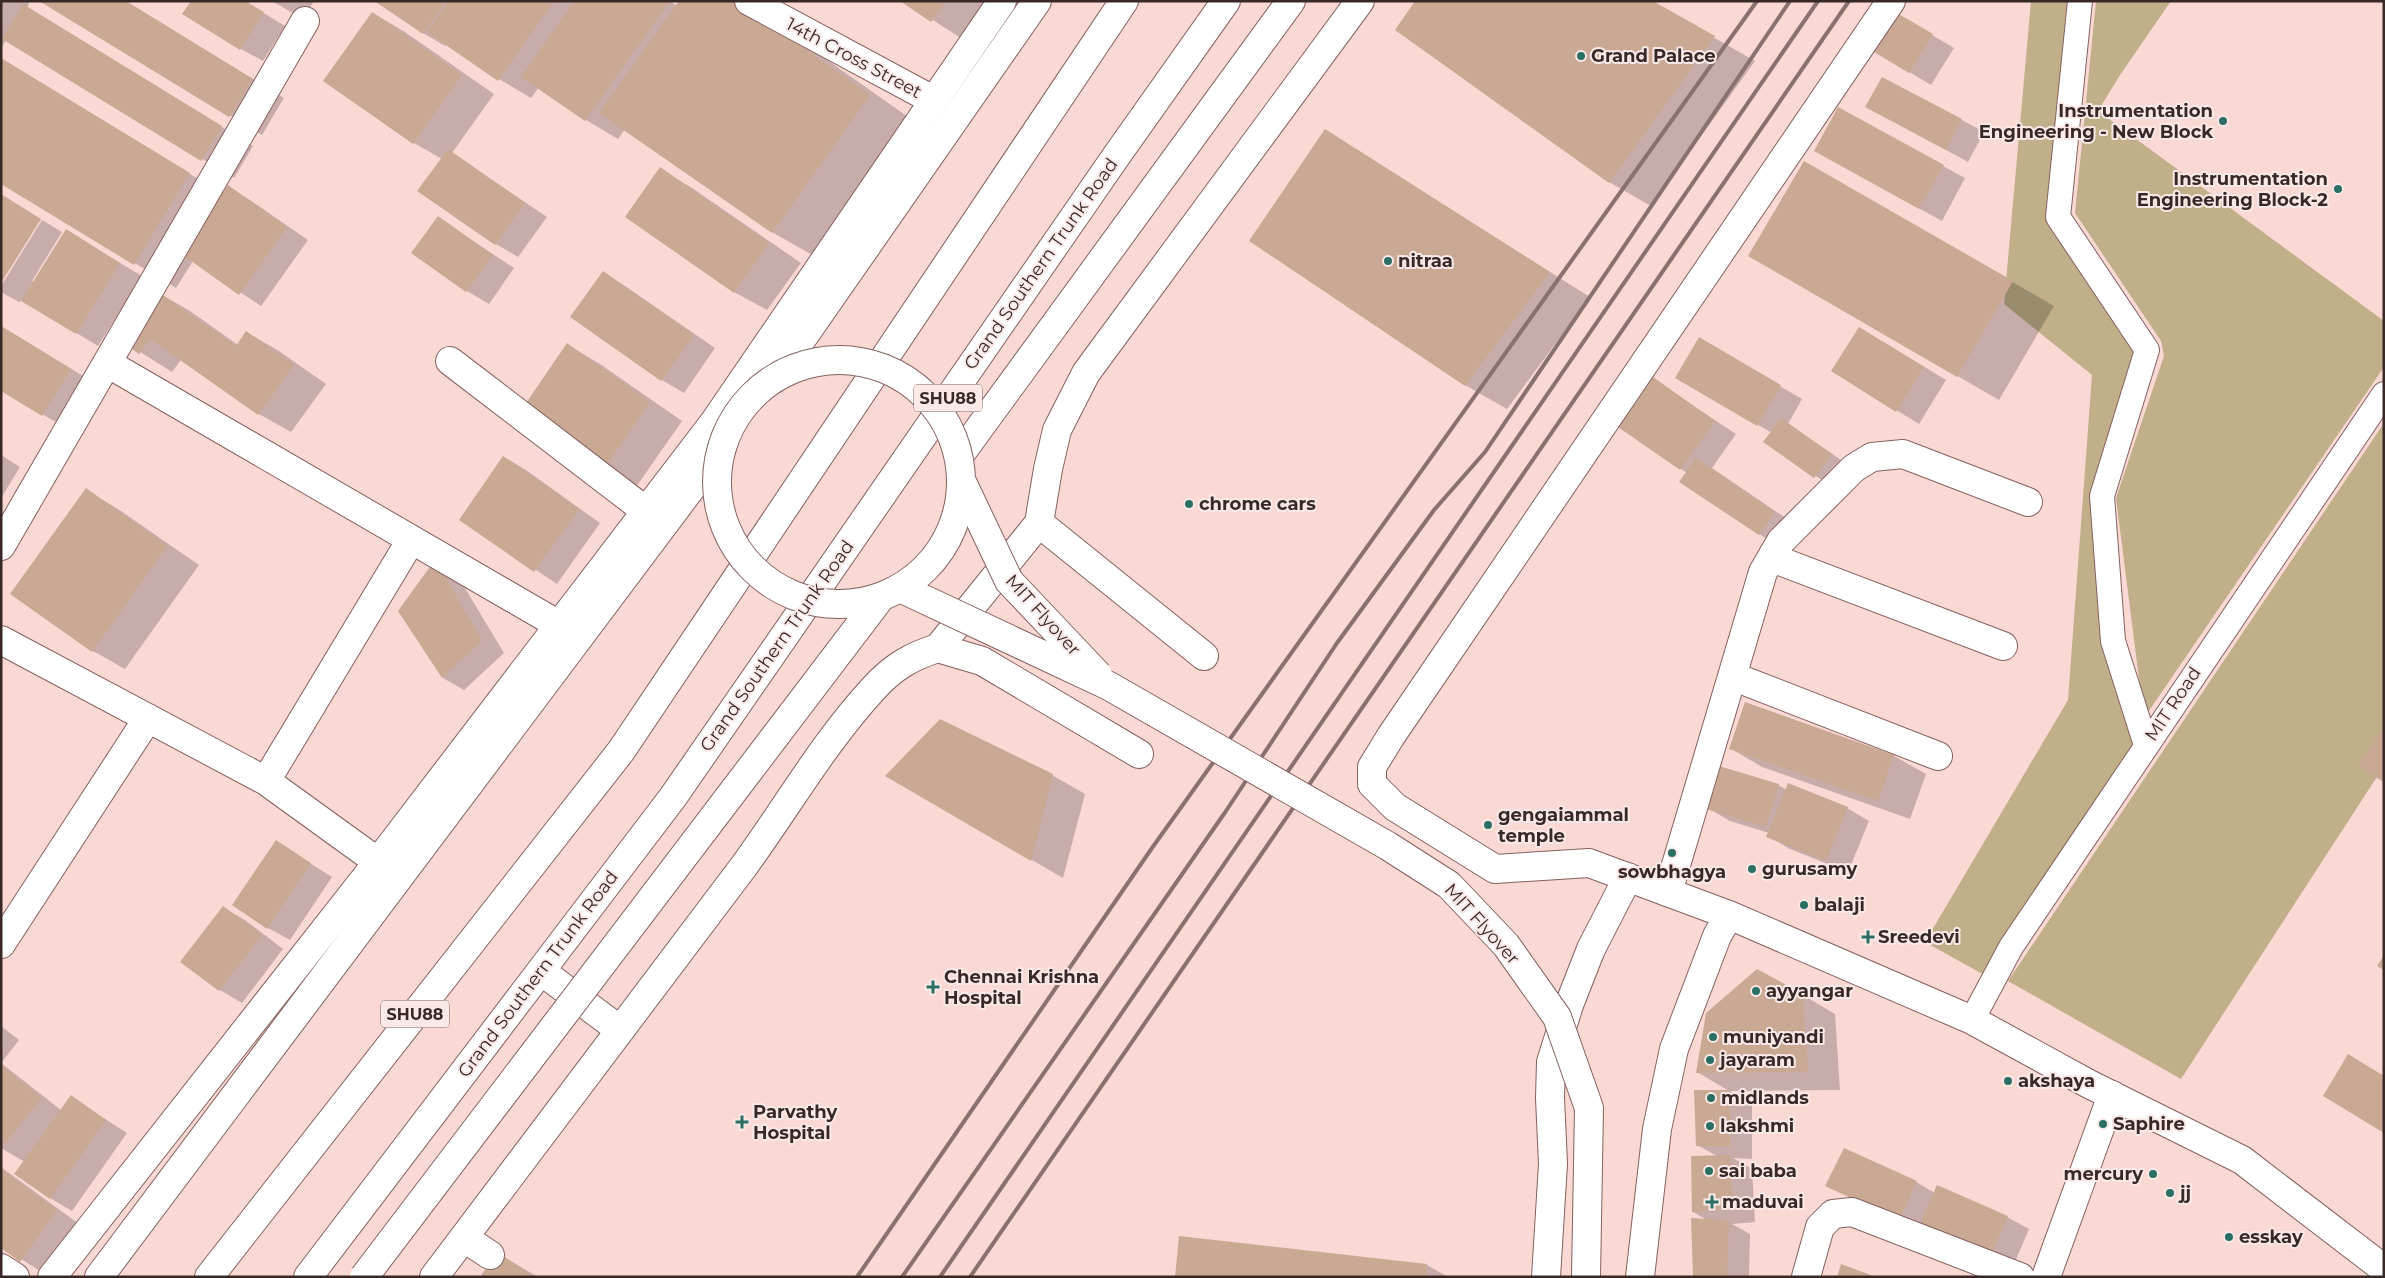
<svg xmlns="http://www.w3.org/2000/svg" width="2385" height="1278" font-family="Montserrat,sans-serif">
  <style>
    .green { fill: #c0af88 }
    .shadow { fill: #0003 }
    .building { fill: #c9a994 }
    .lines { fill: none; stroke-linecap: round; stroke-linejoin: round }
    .service-casing { stroke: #85615e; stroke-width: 26 }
    .minor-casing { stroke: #85615e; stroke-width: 30 }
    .tertiary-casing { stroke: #85615e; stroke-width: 30 }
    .primary-casing { stroke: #85615e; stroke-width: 30 }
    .service { stroke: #fff; stroke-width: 24 }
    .minor { stroke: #fff; stroke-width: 28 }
    .tertiary { stroke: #fff; stroke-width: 28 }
    .primary { stroke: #fff; stroke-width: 28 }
    .rail { stroke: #88716e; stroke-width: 4 }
    .tertiary-bridge-casing { stroke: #85615e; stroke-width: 30; stroke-linecap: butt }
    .primary-bridge-casing { stroke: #85615e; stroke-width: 30; stroke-linecap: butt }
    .tertiary-bridge { stroke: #fff; stroke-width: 28 }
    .primary-bridge { stroke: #fff; stroke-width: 28 }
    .poi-dot { fill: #2a6f63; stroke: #fbe9e8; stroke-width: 2 }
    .labels { text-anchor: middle; stroke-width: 4; stroke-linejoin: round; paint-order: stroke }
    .shield { fill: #fbe9e8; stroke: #726361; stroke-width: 1 }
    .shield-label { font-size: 16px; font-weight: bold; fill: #382927 }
    .poi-label { font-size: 18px; font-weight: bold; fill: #382927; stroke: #fbe9e8; text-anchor: start }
    .street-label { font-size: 18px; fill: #382927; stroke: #fbe9e8 }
  </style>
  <rect width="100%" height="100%" fill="#fad8d4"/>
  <path class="green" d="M2031,1H2067L2047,223L2134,349L2095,496L2135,746L1986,976L1925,942L2068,700L2092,375L2004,304Z
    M2096,1H2171L2120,75L2098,111L2384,321V367L2144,718L2116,498L2164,356L2161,341L2075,213Z
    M2384,423V766L2181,1079L2008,981Z"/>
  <path class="shadow" d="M1,1H30L27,8L253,146L234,178L6,40L1,49Z
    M41,1H125L284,98L262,135Z
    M244,1L285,26L263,61L241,49Z
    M272,1H314L303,19Z
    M374,1H670L677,6L743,1L911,119L814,256L772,232L625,129L618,139L586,120L539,87L531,98L499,79L447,44L445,46L423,33Z
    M903,1H991L964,40Z
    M1650,1L1755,61L1651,206L1609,182Z
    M373,13L405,32L494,94L452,153L547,217L518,257L496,244L419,190L442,159L414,143Z
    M1898,15L1954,48L1931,85L1876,52Z
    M1,59L223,194L228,187L250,200L308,240L261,306L193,261L176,288L1,182Z
    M1889,119L1962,120L1984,132L1968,162Z
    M1325,131L1590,297L1507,409L1465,385Z
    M1804,162L2054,306L1999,400L1750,256Z
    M1837,163L1943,166L1965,178L1942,221Z
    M660,169L692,188L801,263L767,310L734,292Z
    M438,218L514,268L489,304L467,291Z
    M42,220L62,232L32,281L34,282L88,244L142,276L98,346L22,300L19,302L1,292V286Z
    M603,273L625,286L715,348L684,393L662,380L572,317Z
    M157,292L190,311L238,345L246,332L279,351L326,384L291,432L259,414L181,360L172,372L123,341Z
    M1,326L103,388L75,433L42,414Z
    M1700,339L1802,399L1788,424L1853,468L1837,490L1765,442L1772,433L1677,378Z
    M1882,341L1946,380L1919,424L1833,371Z
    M568,345L600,364L682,421L636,487L603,469Z
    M1653,379L1736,434L1712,468L1796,525L1781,547L1759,534L1687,473L1620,427Z
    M1,455L20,467L1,498Z
    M504,457L526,470L600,523L557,584L460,519Z
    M86,490L118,509L199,565L125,669L93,651Z
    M436,562L457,575L504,653L464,690L443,678L399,611Z
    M1730,748L1894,756L1926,774L1910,819L1762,767Z
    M1052,775L1085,794L1063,878L887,776Z
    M1778,785L1787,790L1847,808L1869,821L1848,872L1790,849L1768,836L1769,833L1730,821L1708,808Z
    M276,842L332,877L290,940L268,928Z
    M223,908L245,920L283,949L242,1003L220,990L182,962Z
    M1803,995L1835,1014L1840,1090L1730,1091L1752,1104V1159L1733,1158L1752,1169L1755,1222L1732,1224L1750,1234L1749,1277H1694L1709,1221L1693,1212L1717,1156L1697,1145L1729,1091L1697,1072Z
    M1,1026L19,1040L1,1063Z
    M1,1063L61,1110L71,1097L127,1133L72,1211L50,1198L25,1162L1,1148Z
    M1,1167L79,1224L43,1273L1,1246Z
    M1916,1182L1935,1193L2007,1217L2029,1229L2011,1271L1921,1231L1827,1185Z
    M1180,1238L1427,1265L1448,1277H1177Z
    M497,1253L538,1277H482Z"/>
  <path class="building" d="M39,1H126L253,79L229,117Z
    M191,1H245L264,12L240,50L182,14Z
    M375,1H446L423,34Z
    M449,1H554L498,81L427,32Z
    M574,1L669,2L585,121L521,77Z
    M679,1H737L870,95L772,233L599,113Z
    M900,1H946L931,22Z
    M1415,1H1653L1715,36L1609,183L1395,30Z
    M23,4L222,126L201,161L2,39Z
    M372,12L462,75L413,144L323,81Z
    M1897,13L1933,34L1909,73L1874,52Z
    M1,58L190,173L134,265L1,184Z
    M1882,77L1962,119L1946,150L1865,107Z
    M1838,107L1944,165L1919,209L1814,151Z
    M1325,129L1550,272L1465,386L1249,241Z
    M448,149L525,203L495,245L417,191Z
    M1804,161L2013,281L1957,377L1748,256Z
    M660,167L769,243L734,293L625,217Z
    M228,185L287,227L239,295L180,253Z
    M1,194L41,219L1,283Z
    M438,216L493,255L466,292L411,253Z
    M66,229L120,263L76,334L21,301Z
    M603,271L694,335L661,381L570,317Z
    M157,291L236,346L246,331L294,365L258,415L150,339L139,354L121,341Z
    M1,326L71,369L42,416L1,391Z
    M1859,327L1924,367L1896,412L1831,371Z
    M1699,337L1781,385L1757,426L1675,378Z
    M567,343L650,402L603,470L520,412Z
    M1653,377L1715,421L1680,470L1618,427Z
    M1781,418L1832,454L1814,478L1763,442Z
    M503,456L579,509L534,572L459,520Z
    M1696,458L1775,512L1759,535L1679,482Z
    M86,488L167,546L92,652L10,594Z
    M435,560L482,640L442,678L398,611Z
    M1745,702L1894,755L1878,801L1729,749Z
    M940,719L1053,774L1031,861L885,776Z
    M2384,725V782L2358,767Z
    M1719,766L1779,784L1766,827L1706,809Z
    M1788,783L1848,807L1826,861L1766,837Z
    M276,840L311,863L267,929L232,905Z
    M223,906L262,935L219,991L180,962Z
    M2384,955V970L2377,966Z
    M1757,969L1803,994L1808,1072L1696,1073L1706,1013Z
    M2348,1054L2384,1076V1133L2323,1096Z
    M1,1065L42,1098L1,1148Z
    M1694,1090H1730V1147L1696,1146Z
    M71,1095L106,1120L50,1199L14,1174Z
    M1844,1148L1917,1181L1899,1220L1825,1186Z
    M1730,1155L1733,1210L1692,1212L1691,1156Z
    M1,1169L57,1210L20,1262L1,1248Z
    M1937,1185L2008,1216L1989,1259L1918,1228Z
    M1691,1218L1729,1220L1727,1277H1693Z
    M1179,1236L1427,1264L1426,1277H1175Z
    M497,1252L535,1277H480Z
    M1841,1264L1876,1277H1837Z"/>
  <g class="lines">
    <g class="service-casing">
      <path id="service" d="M2080,1L2058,217L2147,350L2102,496L2113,641L2146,745
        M1972,1020L2011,947L2384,394"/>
    </g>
    <g class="minor-casing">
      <path id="minor" d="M749,1L933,100
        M450,361L646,511
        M107,363L559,625
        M1039,523L1204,656
        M1,546L305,21
        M1772,558L2003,646
        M1,640L266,781L378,862
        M938,648L982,661L1139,754
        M1732,676L1938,756
        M266,781L411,540
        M1668,892L1763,572L1781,541L1854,468L1872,457L1903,454L2028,502
        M1,944L148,718
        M464,1238L490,1255
        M1,1268L15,1277
        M1806,1277L1820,1227L1833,1214L1852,1212L2020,1277
        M2046,1277L2112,1095"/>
    </g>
    <g class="tertiary-casing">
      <path id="tertiary" d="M1891,1L1391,736L1372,767V784L1395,807L1495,869L1589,863L1729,915L1972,1020L2089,1084L2242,1160L2384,1269
        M52,1277L378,862L715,421L1002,1
        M434,1277C538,1140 641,1003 744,866C787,807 824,742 874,688C893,667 912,656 938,648L1039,523L1048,469L1057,430L1086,373L1360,1
        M1546,1277L1553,1164L1550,1098L1551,1062L1569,1005L1591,949L1628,877
        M1640,1277L1657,1129L1674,1049L1717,936L1729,915"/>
    </g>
    <g class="primary-casing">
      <path id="primary" d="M774,379L1037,1
        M959,456L1291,1
        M541,971L620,1030
        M99,1277L722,447
        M209,1277L621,751L1124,1
        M308,1277L673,797L1117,155L1226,1"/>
    </g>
    <use href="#service" class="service"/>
    <use href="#minor" class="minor"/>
    <use href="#tertiary" class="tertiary"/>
    <use href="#primary" class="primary"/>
    <path class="rail" d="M857,1277L1152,848L1757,1
      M902,1277L1226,811L1337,643L1434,510L1485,452L1790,1
      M940,1277L1818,1
      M970,1277L1849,1"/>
    <g class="tertiary-bridge-casing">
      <path id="tertiary-bridge" d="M962,482L1009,581L1098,675
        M900,588L1109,686L1388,846L1449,885L1506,945L1557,1017L1589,1108L1586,1277"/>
    </g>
    <g class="primary-bridge-casing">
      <path id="primary-bridge" d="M717 482a122 122 0 1 1 244 0a122 122 0 1 1-244 0Z
        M364,1277L881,597"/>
    </g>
    <use href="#tertiary-bridge" class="tertiary-bridge"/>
    <use href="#primary-bridge" class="primary-bridge"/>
  </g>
  <g class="poi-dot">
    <circle cx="1581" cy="56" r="5"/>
    <circle cx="2223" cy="121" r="5"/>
    <circle cx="2338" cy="189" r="5"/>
    <circle cx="1388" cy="261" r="5"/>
    <circle cx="1189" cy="504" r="5"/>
    <circle cx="1488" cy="825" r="5"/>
    <circle cx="1672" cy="853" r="5"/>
    <circle cx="1752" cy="869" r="5"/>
    <circle cx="1804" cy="905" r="5"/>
    <path d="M1865.5 929.5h5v5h5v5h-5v5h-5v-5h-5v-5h5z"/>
    <path d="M930.5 979.5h5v5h5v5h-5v5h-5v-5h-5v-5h5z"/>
    <circle cx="1756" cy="991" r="5"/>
    <circle cx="1713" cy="1037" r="5"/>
    <circle cx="1710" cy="1060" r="5"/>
    <circle cx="2008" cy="1081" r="5"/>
    <circle cx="1711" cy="1098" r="5"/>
    <path d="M739.5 1114.5h5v5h5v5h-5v5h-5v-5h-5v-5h5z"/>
    <circle cx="2103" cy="1124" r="5"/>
    <circle cx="1710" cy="1126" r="5"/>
    <circle cx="1709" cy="1171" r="5"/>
    <circle cx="2153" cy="1174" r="5"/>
    <circle cx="2170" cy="1193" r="5"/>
    <path d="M1709.5 1194.5h5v5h5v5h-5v5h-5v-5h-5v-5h5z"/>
    <circle cx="2229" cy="1237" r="5"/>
  </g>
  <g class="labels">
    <g class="shield">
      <rect x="914" y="384.5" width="68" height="27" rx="4"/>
      <rect x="381" y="1000.5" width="68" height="27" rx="4"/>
    </g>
    <g class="shield-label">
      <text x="948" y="404">SHU88</text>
      <text x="415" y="1020">SHU88</text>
    </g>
    <g class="poi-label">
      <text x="1591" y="62">Grand Palace</text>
      <text x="2213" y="117" text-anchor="end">Instrumentation<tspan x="2213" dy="21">Engineering - New Block</tspan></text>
      <text x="2328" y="185" text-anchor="end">Instrumentation<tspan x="2328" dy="21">Engineering Block-2</tspan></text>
      <text x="1398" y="267">nitraa</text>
      <text x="1199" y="510">chrome cars</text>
      <text x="1498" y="821">gengaiammal<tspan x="1498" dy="21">temple</tspan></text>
      <text x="1762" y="875">gurusamy</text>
      <text x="1672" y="878" text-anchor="middle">sowbhagya</text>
      <text x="1814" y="911">balaji</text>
      <text x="1878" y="943">Sreedevi</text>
      <text x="944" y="983">Chennai Krishna<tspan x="944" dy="21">Hospital</tspan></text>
      <text x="1766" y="997">ayyangar</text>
      <text x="1723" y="1043">muniyandi</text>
      <text x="1720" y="1066">jayaram</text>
      <text x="2018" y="1087">akshaya</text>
      <text x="1721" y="1104">midlands</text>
      <text x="753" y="1118">Parvathy<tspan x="753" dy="21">Hospital</tspan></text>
      <text x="2113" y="1130">Saphire</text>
      <text x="1720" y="1132">lakshmi</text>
      <text x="1719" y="1177">sai baba</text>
      <text x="2143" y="1180" text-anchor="end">mercury</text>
      <text x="2180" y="1199">jj</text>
      <text x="1722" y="1208">maduvai</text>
      <text x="2239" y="1243">esskay</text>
    </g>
    <g class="street-label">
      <text transform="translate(854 58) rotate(28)" y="6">14th Cross Street</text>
      <text transform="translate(1041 264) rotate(-55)" y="6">Grand Southern Trunk Road</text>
      <text transform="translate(1043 615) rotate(48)" y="6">MIT Flyover</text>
      <text transform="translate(777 646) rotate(-55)" y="6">Grand Southern Trunk Road</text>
      <text transform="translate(2173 704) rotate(-56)" y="6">MIT Road</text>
      <text transform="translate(1482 924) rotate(48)" y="6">MIT Flyover</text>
      <text transform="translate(538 974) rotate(-53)" y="6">Grand Southern Trunk Road</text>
    </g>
  </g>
  <rect width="2385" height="1278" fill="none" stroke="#382927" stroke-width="5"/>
</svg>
